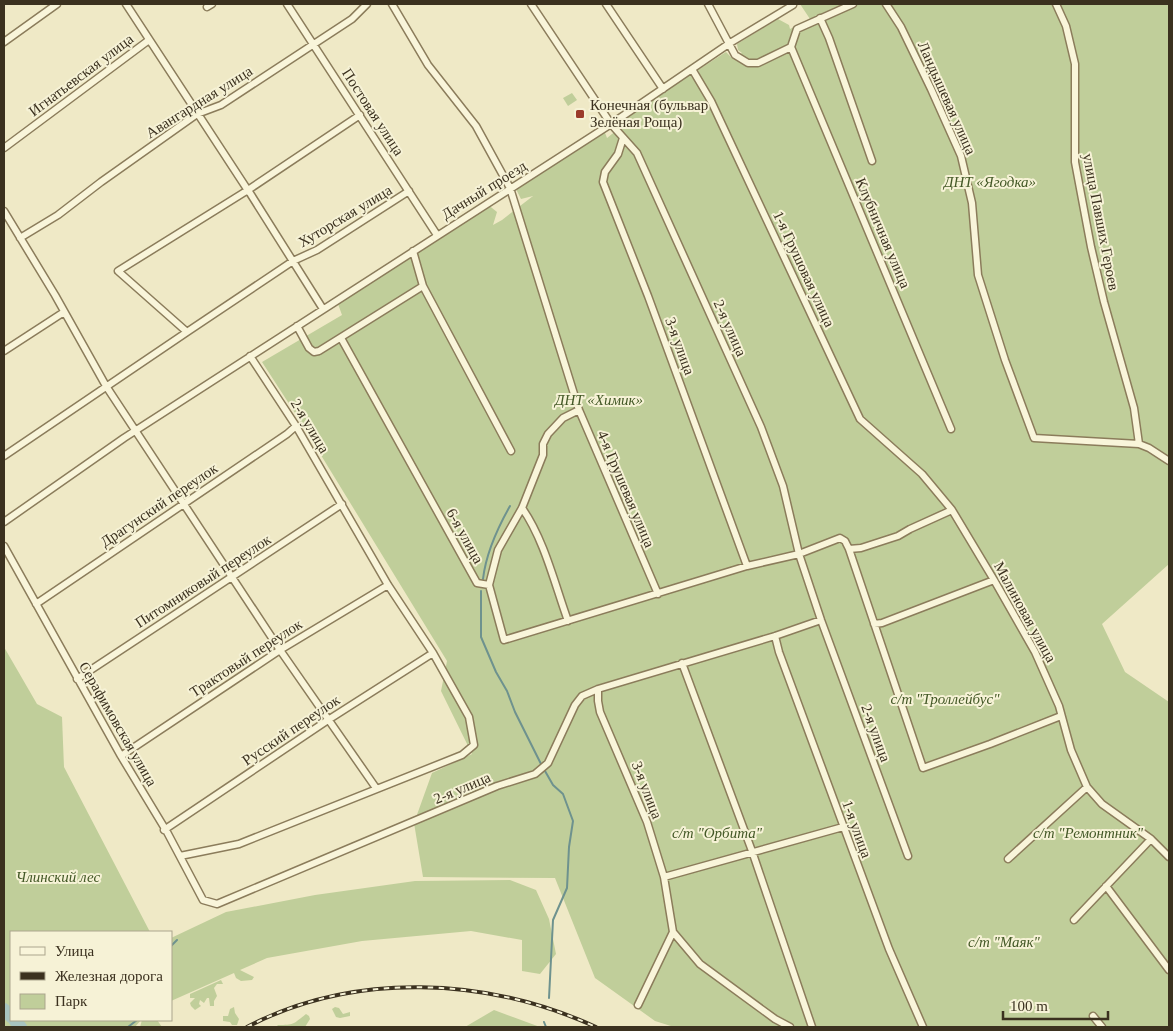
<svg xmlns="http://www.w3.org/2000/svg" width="1173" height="1031" font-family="'Times New Roman',serif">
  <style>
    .green { fill: #c0ce9a }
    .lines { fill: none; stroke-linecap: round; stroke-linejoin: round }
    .stream { stroke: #6e928e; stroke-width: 2 }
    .river { stroke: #a8c3bf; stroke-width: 12 }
    .minor-casing { stroke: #8b7c5b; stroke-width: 9 }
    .minor { stroke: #f9f5da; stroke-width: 6 }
    .rail-casing { stroke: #3b311f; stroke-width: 4 }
    .rail { stroke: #f6f2d6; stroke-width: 2; stroke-dasharray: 5.5; stroke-linecap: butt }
    .poi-dot { fill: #9b3b2b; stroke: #f6f2d6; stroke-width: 2 }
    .labels { text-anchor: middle; stroke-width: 4; stroke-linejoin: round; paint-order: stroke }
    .street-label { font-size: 15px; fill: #3b311f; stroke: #f6f2d6 }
    .poi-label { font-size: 15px; fill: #3b311f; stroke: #f6f2d6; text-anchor: start }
    .park-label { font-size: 15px; font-style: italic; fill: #435826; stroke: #f6f2d6 }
  </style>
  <rect width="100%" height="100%" fill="#efe9c6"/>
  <path class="green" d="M800,4H1169V564L1102,624L1125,672L1169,702V1027H674L655,1021L595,978L555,878L423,877L414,823L432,773L472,754L441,691L447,661L297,416L262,362L342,315L338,304L341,299L487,204L497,212L493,225L502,220L533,196L521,199L516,189L601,130H604L607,138L622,126L620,119L689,74L695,81L701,77L698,70L726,52L732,58L742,53L738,50L737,44L778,19L789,25L790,29L810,19Z
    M572,93L577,100L568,106L563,98Z
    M4,647L37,704L62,717L64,767L150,932H11V1020H141L135,1027H4Z
    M510,880L536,890L549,919L556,954L540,974L522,971V940L471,931L362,941L267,958L240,970L254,977L252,980L241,981L236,978L234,973L171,1001V938L226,912L315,895L415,881Z
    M221,980L223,984H217L214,988L217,996L214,1001V1006H210L209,998H207L204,1003L200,1000L199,1004L201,1006L195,1010L191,1006L190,1003L195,998H190V994Z
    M234,1007L235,1013L239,1019L237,1025H232L230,1022L223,1021V1016H228L230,1009Z
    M335,1007L339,1008L343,1014L350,1012V1016L340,1018L336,1017L332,1009Z
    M494,1010L540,1027H465Z
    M306,1014L309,1016L310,1019L305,1027H276L278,1025C295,1025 293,1024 306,1014Z
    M142,1020H157L162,1027H140Z"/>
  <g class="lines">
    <path class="stream" d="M483,579C486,553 497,529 510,506
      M481,591V637L496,672L507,691L515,712L541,764
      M545,771L553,785L563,794L573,821L569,847L567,888L553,920L549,998
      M171,946L177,940
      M544,1022L546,1027
      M128,1027L137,1020"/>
    <path class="river" d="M4,1009L11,1017
      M14,1020L21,1027"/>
    <g class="minor-casing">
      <path id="minor" d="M126,4L249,192
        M287,4L437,235
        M392,4L428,65L476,126L510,188L579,410L658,594
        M531,4L611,124L637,153L761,427L783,486L799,554L821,620L908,856
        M606,4L663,89
        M708,4L735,55L748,63H758L791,47
        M886,4L901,27L931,89L961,156L972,203L978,275L1005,360L1034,438L1139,444L1149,448L1169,461
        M1056,4L1066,26L1075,64V162L1091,247L1104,302L1134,408L1139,444
        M207,7L212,4
        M820,18L829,38L872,161
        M4,42L57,4
        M791,47L951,429
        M791,47L797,29L853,4
        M692,69L711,101L860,419L922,474L952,510L994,580L1035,652L1059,706L1071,750L1087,787L1102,804L1151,839L1169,857
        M623,138L618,154L605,172L603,182L648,296L747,566
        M4,148L149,40
        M248,190L360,115
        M4,211L55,295L106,386L280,650L376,788
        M20,238L58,215L101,182L197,114L221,105L352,19L367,4
        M413,251L423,286
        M323,309L248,190L118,271L187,332L293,261L317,250L409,191
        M297,326L309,348L314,352L319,351L423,286L511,451
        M341,338L477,583L489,585L498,550L522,508L543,455V444L548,434L563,418L579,410
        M4,351L64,312
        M4,456L187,332
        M522,508C544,539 555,585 568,621
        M4,522L124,438L611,124L730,43L793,5
        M4,546L121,756L167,832L203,900L217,904L497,786L535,774L548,763L575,705L582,696L598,689L775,636L821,620
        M849,549L861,548L898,536L910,529L952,510
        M489,585L504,640L747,566L799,554L840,538L845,541L849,549L923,768L990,744L1061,716
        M36,604L287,434L296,426
        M874,624L882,623L994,580
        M775,636L779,652L889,949L923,1027
        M682,663L752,851L812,1027
        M77,679L342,504
        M598,689V701L600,712L647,822L664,877L673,932L638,1005
        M121,756L280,650L388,585
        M164,830L328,720L433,653
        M180,856L239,844L462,755L474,745L469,717L433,653L388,585L296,426L250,356
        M1008,859L1087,787
        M664,877L843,827
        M1106,886L1169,970
        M1074,920L1151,839
        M673,932L700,964L775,1019L790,1027
        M1093,1016L1102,1027"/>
    </g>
    <use href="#minor" class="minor"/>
    <g class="rail-casing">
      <path id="rail" d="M247,1027C354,971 487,977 596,1027"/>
    </g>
    <use href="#rail" class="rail"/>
  </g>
  <rect class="poi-dot" x="575" y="109" width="10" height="10" rx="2.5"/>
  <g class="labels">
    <g class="street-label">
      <text transform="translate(81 75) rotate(-37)" y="5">Игнатьевская улица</text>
      <text transform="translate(947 98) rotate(66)" y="5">Ландышевая улица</text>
      <text transform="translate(199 102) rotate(-32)" y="5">Авангардная улица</text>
      <text transform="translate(373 112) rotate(57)" y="5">Постовая улица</text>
      <text transform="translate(484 190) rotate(-32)" y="5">Дачный проезд</text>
      <text transform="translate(345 216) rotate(-31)" y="5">Хуторская улица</text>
      <text transform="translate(1101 222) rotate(79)" y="5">улица Павших Героев</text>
      <text transform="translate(883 233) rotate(67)" y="5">Клубничная улица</text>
      <text transform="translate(804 269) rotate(65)" y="5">1-я Грушовая улица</text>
      <text transform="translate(730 328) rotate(66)" y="5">2-я улица</text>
      <text transform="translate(680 346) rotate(70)" y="5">3-я улица</text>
      <text transform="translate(310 426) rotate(59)" y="5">2-я улица</text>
      <text transform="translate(626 489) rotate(67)" y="5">4-я Грушевая улица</text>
      <text transform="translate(159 505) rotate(-34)" y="5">Драгунский переулок</text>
      <text transform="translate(465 536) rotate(61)" y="5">6-я улица</text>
      <text transform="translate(203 581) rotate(-33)" y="5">Питомниковый переулок</text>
      <text transform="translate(1025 612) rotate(61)" y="5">Малиновая улица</text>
      <text transform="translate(246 658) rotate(-33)" y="5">Трактовый переулок</text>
      <text transform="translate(118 724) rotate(60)" y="5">Серафимовская улица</text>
      <text transform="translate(291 730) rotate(-34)" y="5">Русский переулок</text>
      <text transform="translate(876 733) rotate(70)" y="5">2-я улица</text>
      <text transform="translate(462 788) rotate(-23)" y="5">2-я улица</text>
      <text transform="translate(647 790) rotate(69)" y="5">3-я улица</text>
      <text transform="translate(857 829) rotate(70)" y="5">1-я улица</text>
    </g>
    <g class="poi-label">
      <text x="590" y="110">Конечная (бульвар<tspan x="590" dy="17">Зелёная Роща)</tspan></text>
    </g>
    <g class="park-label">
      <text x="990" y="187">ДНТ «Ягодка»</text>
      <text x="599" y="405">ДНТ «Химик»</text>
      <text x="945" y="704">с/т "Троллейбус"</text>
      <text x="717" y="838">с/т "Орбита"</text>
      <text x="1088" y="838">с/т "Ремонтник"</text>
      <text x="58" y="882">Члинский лес</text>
      <text x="1004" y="947">с/т "Маяк"</text>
    </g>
  </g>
  <rect width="1173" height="1031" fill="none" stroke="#3b311f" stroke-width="10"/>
  <rect x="10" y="931" width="162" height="90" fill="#f6f2d6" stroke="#aba58d"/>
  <rect x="20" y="947" width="25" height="8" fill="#f9f5da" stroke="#aba58d"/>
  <text x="55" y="956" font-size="15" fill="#3b311f">Улица</text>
  <rect x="20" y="972" width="25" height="8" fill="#3b311f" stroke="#aba58d"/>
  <text x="55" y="981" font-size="15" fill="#3b311f">Железная дорога</text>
  <rect x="20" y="994" width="25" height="15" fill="#c0ce9a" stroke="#aba58d"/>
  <text x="55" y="1006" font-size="15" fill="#3b311f">Парк</text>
  <path d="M1003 1011v8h105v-8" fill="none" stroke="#3b311f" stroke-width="2.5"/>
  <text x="1010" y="1011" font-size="15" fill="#3b311f" stroke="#f6f2d6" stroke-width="4" paint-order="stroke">100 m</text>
</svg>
